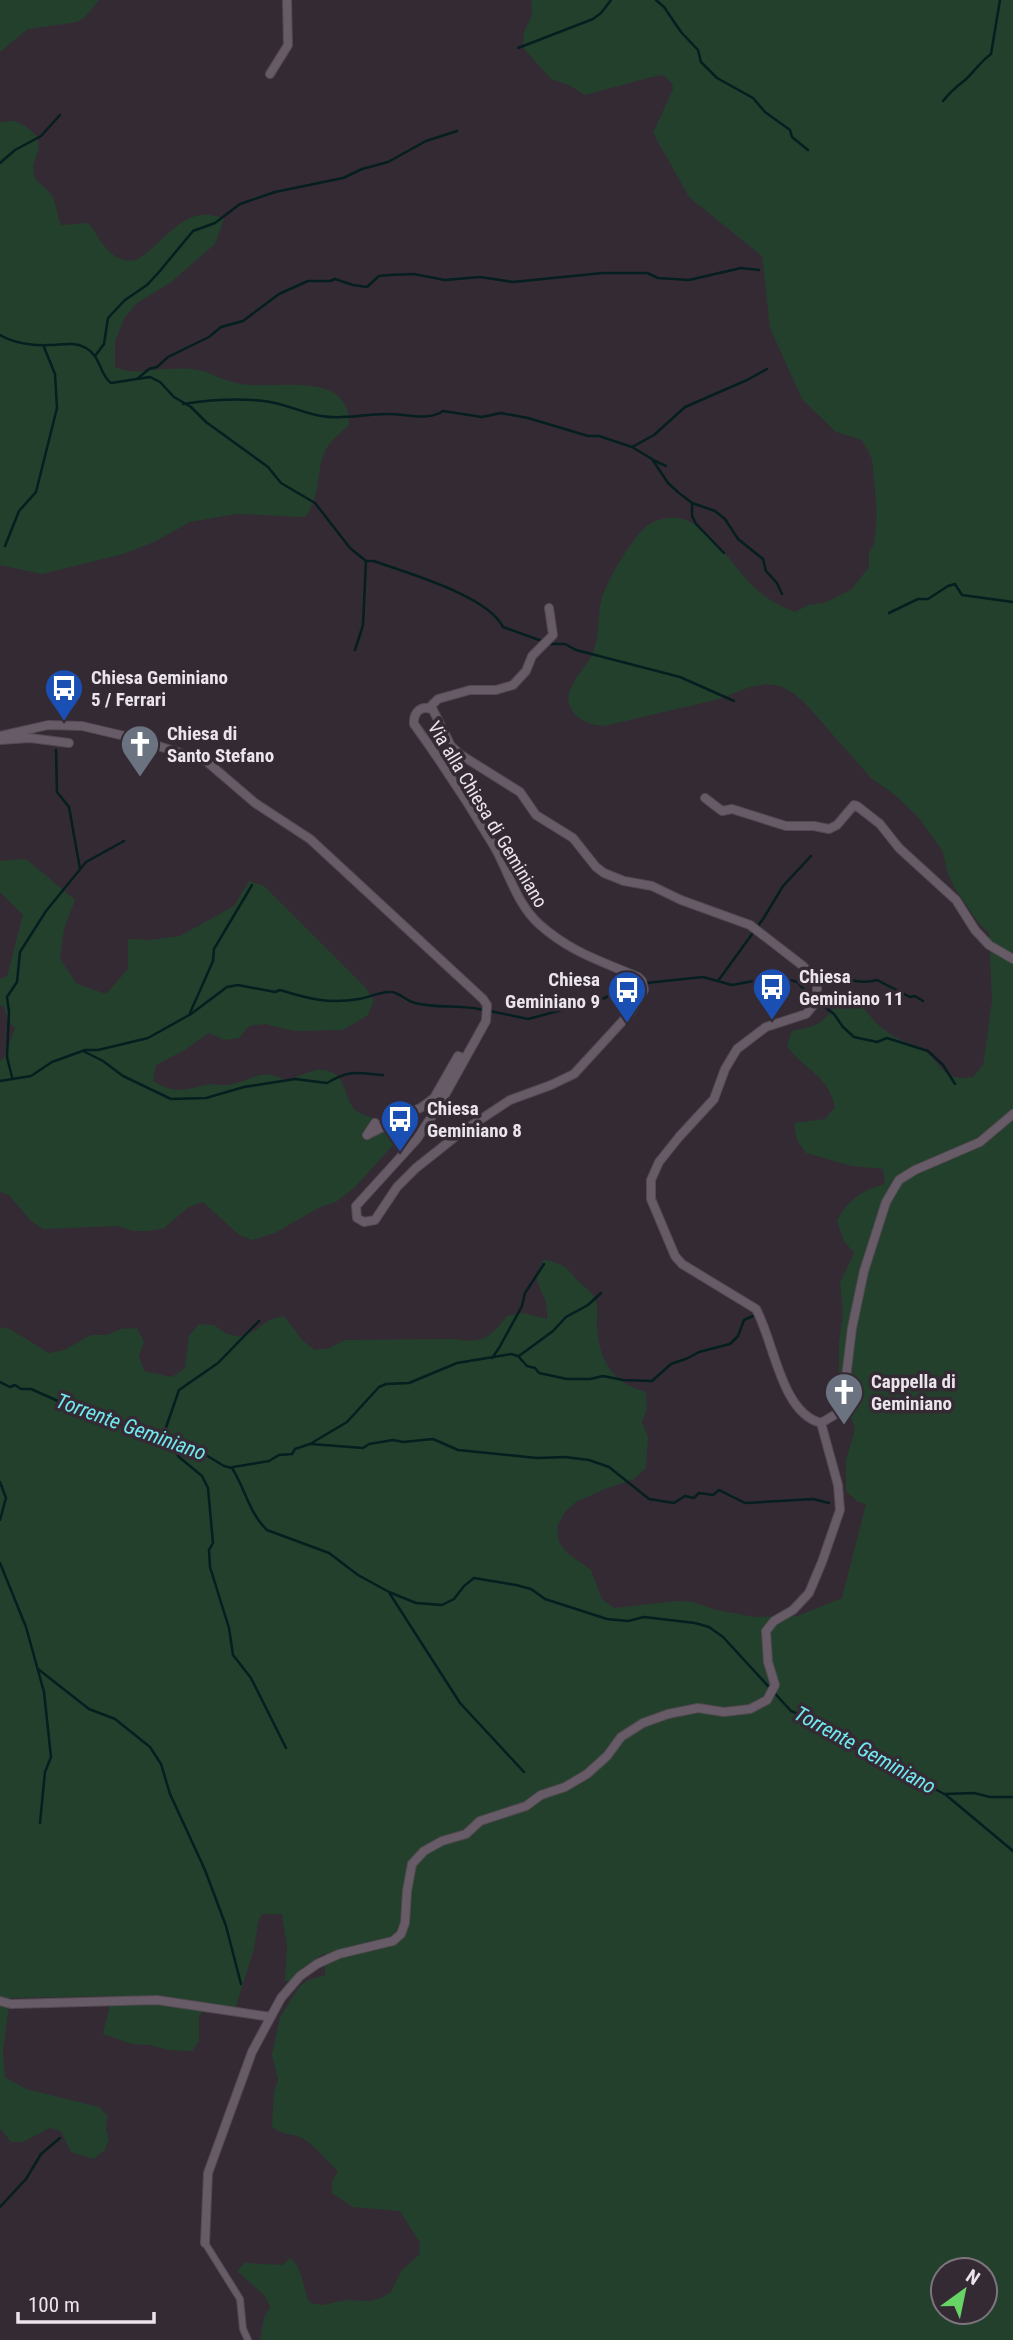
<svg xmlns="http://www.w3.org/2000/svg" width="1013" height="2340" font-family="'Roboto Condensed',sans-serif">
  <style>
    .green { fill: #23402c; fill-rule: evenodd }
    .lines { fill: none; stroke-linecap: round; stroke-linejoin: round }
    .stream { stroke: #051e20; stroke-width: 2.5 }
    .pedestrian-casing { stroke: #524951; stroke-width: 8 }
    .minor-casing { stroke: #524951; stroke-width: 10 }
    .pedestrian { stroke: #665b66; stroke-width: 6 }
    .minor { stroke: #665b66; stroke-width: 8 }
    .labels { text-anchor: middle; stroke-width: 7; stroke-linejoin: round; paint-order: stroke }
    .poi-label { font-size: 19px; font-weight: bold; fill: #ebe4eb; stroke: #342a34; text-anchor: start }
    .street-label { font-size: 19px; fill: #ebe4eb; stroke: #342a34 }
    .water-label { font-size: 21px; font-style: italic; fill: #70e8f0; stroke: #342a34 }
  </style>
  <rect width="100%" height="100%" fill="#342a34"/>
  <path class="green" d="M0,0H99L85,17L77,22L28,29L0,52Z
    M531,0H1013V2340H260L264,2318L270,2307L265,2296L237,2271L245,2263L282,2265L291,2258C305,2273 301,2286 310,2303L322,2305L346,2300L370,2301L381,2298L391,2292L401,2271L419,2255L420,2243L400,2211L353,2207L332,2193V2181L338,2171C327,2161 316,2147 304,2139C292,2132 285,2137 272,2127L274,2092L278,2080L272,2055L280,2017L299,1987L308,1980L325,1975V1953L302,1968L291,1982L285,1981L287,1947L282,1914H262L258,1922L254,1949L235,2009L209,2003L199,2016V2041L192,2051L168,2050L150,2045L132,2044L103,2034C105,2020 112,2009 109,1996L10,1998L3,2052L5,2077L26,2089L99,2107L108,2116L106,2128L109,2140L104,2151L94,2159L71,2152L61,2131L50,2128L23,2142H11L0,2128V1327L10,1329L49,1353L64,1350L91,1335H107L121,1329L137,1328L144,1342L139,1356L144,1371L172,1377L185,1368L189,1336L199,1324L214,1325L227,1334L242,1337L256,1330L269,1320L284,1316L303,1341L315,1350L330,1348L345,1340L455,1339C482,1344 490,1338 507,1316L523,1313L547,1319C547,1314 547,1307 546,1302C538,1282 532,1280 544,1260C563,1263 567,1268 579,1282C584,1287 591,1291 594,1297C600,1308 596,1318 597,1329C600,1362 613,1383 646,1392L647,1408L642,1422L648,1437L646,1468L634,1479L605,1489L576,1502L564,1513L557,1527L559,1542L567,1553L591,1570L602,1599L614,1608L677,1601L693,1602L717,1610L754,1617L797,1616L842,1598L866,1504L858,1502L846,1491V1460L855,1429L850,1415L832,1408L828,1404L839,1375V1343L843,1313L840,1283L854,1253L844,1241L837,1221C847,1200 863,1190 885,1184L883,1169L852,1166L806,1153L797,1140L794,1123L825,1119L835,1107C828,1074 804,1070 787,1046L792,1031C802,1029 811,1028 820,1022C838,1009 832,999 859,1002C870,1017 882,1031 899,1039C906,1043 918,1045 924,1050C943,1066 943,1082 973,1077L983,1065L992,1001L989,933L978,922L954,887L947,871L943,852L919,818L895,795L871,778L804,702L793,693L780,686L766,684L750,687L719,699L604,726C590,725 576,720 570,706C562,687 588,667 594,650C600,632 597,615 602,598C607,580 635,532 651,523C657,520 670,517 677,518C706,520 735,570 755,588C767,599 780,606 795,612L808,605L824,603L851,590L869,567V552L874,544L877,513L872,459L862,440L836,432L802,399L770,328L762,256L689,197L653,133L673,89L672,83L663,75L652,77L585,95L569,85L551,79L525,50L523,44L524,32L532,15ZM943,2270H985V2312H943Z
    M15,121C60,142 26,155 35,177C39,186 50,189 53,198C57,207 57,216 61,225L89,223C101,241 113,267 138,259C167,241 184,202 224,219L215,244L170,283L137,303L125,317L115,341V367C134,376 149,369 168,369C180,368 196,368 206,372C218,377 229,382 242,384C276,390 351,369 349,425C341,433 332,438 326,449C315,472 322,495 305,517L236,514L190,522L154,542L123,554L42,574L0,565V122Z
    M26,859L75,900L64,929L60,959L77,984L106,994L128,969V939L150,940L180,936L234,906L249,881L264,886L365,987L374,1000L368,1015L343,1030L295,1031L264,1024L249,1026L239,1038L224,1040L209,1033L183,1051L156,1065L153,1081C178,1096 186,1088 212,1084C217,1084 223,1086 228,1085C253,1081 260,1066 286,1081C296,1078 308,1071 317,1070C348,1068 342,1096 355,1110C361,1115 373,1118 380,1120C396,1112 402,1110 418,1117L409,1131L397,1141L354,1188L336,1202L320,1207L275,1233L252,1240L238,1234L203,1202L189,1207L164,1228L149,1231H133L118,1226L43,1229L30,1220L9,1195L0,1192V1061L5,1056L15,1028L9,1022L4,1007L0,1005V979L7,976L23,915L0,892V861Z"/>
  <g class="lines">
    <path class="stream" d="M656,0L664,7L681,32L698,50L701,62L717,78L753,98L765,112L790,130L792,137L808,150
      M518,48L593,19L601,13L611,0
      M943,101C950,92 956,87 965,80C974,72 980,62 991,54L1000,0
      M0,163L15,150L41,136L60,115
      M0,335C14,343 33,346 48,345C62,345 74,341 86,348C101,356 99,374 111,383L150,377L160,382L174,397L191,407L206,422L268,467L281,483L315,503L350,548L366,561H374C406,573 487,595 503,627L542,641
      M95,356L104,344L108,318L125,300L147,285L159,272L193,231L215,223L240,204L275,192L343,178L362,169L388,162L426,141L457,131
      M137,379L149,369L157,367L168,357L209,337L221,327L243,321L279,294L308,281H330L335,279L353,285L367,287L379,276L389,275L414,274L445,280L480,277L513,282L603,273H647L658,278L689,280L741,268L759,270
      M183,404C209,400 238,398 264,401C284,403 302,413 321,416C343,420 363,414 386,414C404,413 427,422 443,411L482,417L501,413L528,418L588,436H599L632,447L652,459L668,483L679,493L692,503L715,511L725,519L738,539L763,559L766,571L777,583L782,594
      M632,447L654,435L685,407L747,380L767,369
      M653,460L666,466
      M692,503V516L696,524L724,553
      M5,546L19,511L36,492L57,408L55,374L44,347
      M889,613L918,599H928L948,586L955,584L962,595L1013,602
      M548,644H565L576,650L680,677L734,701
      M355,650L363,625L366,561
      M56,750L57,792L69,807L80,869
      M817,976C837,974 857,986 877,980L910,997L915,996L923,1001
      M718,981L763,919L783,886L811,856
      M646,983L703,977L732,985L759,980L769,975L802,983L811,979
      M798,983L810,996L834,1014L843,1027L854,1037L877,1042L887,1038L928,1051L943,1065L955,1084
      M490,1011L528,1019L600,1000L639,982
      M190,1013L213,961L214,949L252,885
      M83,1051L103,1061L123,1076L171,1099L206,1098L244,1087L295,1079L327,1083C350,1069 357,1073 383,1075
      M12,1077L7,1057L9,1012L7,997L17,982L20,952L46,911L86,862L124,841
      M0,1081L31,1076L52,1062L85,1050H98L148,1038L191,1014L227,987L238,985L275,992L280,990C309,999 328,1004 359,999C369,998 380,991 391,992C399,992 406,1001 415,1003C437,1009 463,1004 483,1010
      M519,1356L553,1331L566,1317L588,1305L601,1293
      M492,1358L499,1348L522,1306L525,1293L544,1264
      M0,1382L10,1387L15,1385L21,1389H31L101,1420L157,1434L170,1442L186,1443L224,1466L232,1468C245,1488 249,1513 267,1530L329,1553L358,1575L389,1592L416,1603L442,1605L454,1599L464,1586L474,1578L516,1585L531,1589L545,1599L607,1619L628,1621L644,1617L695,1623L709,1627L723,1637L791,1711L822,1724L852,1747L869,1753L882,1764L917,1779L944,1794L974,1793L990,1797H1013
      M163,1436L179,1390L218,1363L259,1321
      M169,1443L179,1457L202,1476L208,1488L213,1543L209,1550L210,1567L229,1628L233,1655L251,1678L286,1748
      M311,1444L363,1448L369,1444L393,1440L403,1442L433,1439L458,1450L537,1458L565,1457L589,1460L609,1467L649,1499L674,1503L685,1496L694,1498L699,1493L713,1495L719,1490L745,1503L813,1499L829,1503
      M233,1467L269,1461L279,1455L292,1454L295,1449L310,1444L347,1422L379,1387L386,1384L409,1383L457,1363L511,1354L518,1356L527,1366L535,1368L539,1373L567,1379H590L603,1376L623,1380L652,1381L671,1364L688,1358L699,1352L730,1344L738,1336L744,1320L753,1316
      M0,1482L6,1498L0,1520
      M0,1563L26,1627L44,1692L51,1757L45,1772L40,1823
      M390,1594L460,1703L524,1772
      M38,1669L89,1709L115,1719L150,1747L161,1764L170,1794L205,1870L226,1926L241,1984
      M946,1795L1013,1851
      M0,2207L26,2179L41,2154L60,2138"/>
    <g class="pedestrian-casing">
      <path id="pedestrian" d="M205,2243L240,2299L243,2329L248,2340"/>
    </g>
    <g class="minor-casing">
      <path id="minor" d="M270,74L288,45L287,0
        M429,708L438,699L470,690H496L513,685L526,671L532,656L553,635L549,608
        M0,736L48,725L82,726L133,738L206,761L255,803L310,839L483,999L487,1005L486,1021L441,1102L417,1139L356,1206L357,1218L364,1222L375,1220L397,1187L416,1168L460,1133L510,1100L551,1085L574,1074L631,1012L644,990L642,981L638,977C601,961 570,952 539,924C516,903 509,872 494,846C469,804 442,763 414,724C413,712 422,704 433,710L451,746L461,755L520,792L536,815L573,838L596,867L604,873L624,881L652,886L681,900L750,925L803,966L814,977L817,985V1001L806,1014L766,1027L737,1049L725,1069L714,1099L679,1137L659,1162L651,1180V1199L675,1256L682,1264L756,1309C774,1341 781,1413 821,1423
        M0,740L30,738L69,743
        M705,798L722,811L732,809L786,826H814L829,829L837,825L854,805L857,806L880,824L899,848L956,900L975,930L989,945L1013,959
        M367,1135L422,1107L434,1098L458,1056L465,1059
        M367,1135L375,1123
        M821,1423L836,1414L843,1402L852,1328L864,1271L886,1202L899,1180L915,1170L980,1142L1013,1114
        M0,2001L11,2004L157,2000L271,2017
        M205,2243L208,2173L252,2052L281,1998L300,1976L317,1964L339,1954L393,1941L401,1934L405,1923L407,1891L412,1864L424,1851L442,1841L466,1834L480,1821L526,1806L541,1795L565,1787L587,1774L607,1756L621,1737L643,1723L668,1714L698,1708L724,1712L750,1709L767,1700L775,1685L768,1662L766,1631L774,1621L793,1610L809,1593L822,1562L840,1510L838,1485L821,1423"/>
    </g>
    <use href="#pedestrian" class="pedestrian"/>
    <use href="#minor" class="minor"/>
  </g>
  <defs>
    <g id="bus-pin" transform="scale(2.0125)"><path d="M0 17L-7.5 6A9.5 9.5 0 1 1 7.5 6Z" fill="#1a4fb4" stroke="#342a34"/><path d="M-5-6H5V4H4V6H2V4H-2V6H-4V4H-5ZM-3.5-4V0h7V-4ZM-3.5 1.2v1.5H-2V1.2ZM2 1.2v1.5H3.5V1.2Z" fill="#fff"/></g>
    <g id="church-pin" transform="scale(2.0125)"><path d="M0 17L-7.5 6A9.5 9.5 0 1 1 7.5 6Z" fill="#6b7280" stroke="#342a34"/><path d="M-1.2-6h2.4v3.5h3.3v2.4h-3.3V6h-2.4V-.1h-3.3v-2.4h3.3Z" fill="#fff"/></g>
  </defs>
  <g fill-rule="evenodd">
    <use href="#bus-pin" x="64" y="688"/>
    <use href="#church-pin" x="140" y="744"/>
    <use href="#bus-pin" x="772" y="987"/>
    <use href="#bus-pin" x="627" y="990"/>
    <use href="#bus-pin" x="400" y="1119"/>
    <use href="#church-pin" x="844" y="1392"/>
  </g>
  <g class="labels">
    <g class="poi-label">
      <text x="91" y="684">Chiesa Geminiano<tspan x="91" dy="22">5 / Ferrari</tspan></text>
      <text x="167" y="740">Chiesa di<tspan x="167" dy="22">Santo Stefano</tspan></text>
      <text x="799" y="983">Chiesa<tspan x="799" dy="22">Geminiano 11</tspan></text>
      <text x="600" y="986" text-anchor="end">Chiesa<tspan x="600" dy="22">Geminiano 9</tspan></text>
      <text x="427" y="1115">Chiesa<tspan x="427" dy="22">Geminiano 8</tspan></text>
      <text x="871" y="1388">Cappella di<tspan x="871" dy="22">Geminiano</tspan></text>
    </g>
    <g class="street-label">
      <text transform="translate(488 814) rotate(59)" y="7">Via alla Chiesa di Geminiano</text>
    </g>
    <g class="water-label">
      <text transform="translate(131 1427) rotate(20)" y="7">Torrente Geminiano</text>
      <text transform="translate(865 1750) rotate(29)" y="7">Torrente Geminiano</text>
    </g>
  </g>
  <g transform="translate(964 2291) rotate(33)"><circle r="33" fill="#342a34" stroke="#7d747d" stroke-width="2"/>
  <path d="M0-5L12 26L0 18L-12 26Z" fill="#67d466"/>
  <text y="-10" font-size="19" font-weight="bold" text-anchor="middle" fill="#ebe4eb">N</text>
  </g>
  <path d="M18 2312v10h136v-10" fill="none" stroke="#ebe4eb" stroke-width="3.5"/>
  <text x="28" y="2312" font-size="21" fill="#ebe4eb" stroke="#342a34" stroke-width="5" paint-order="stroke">100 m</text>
</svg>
